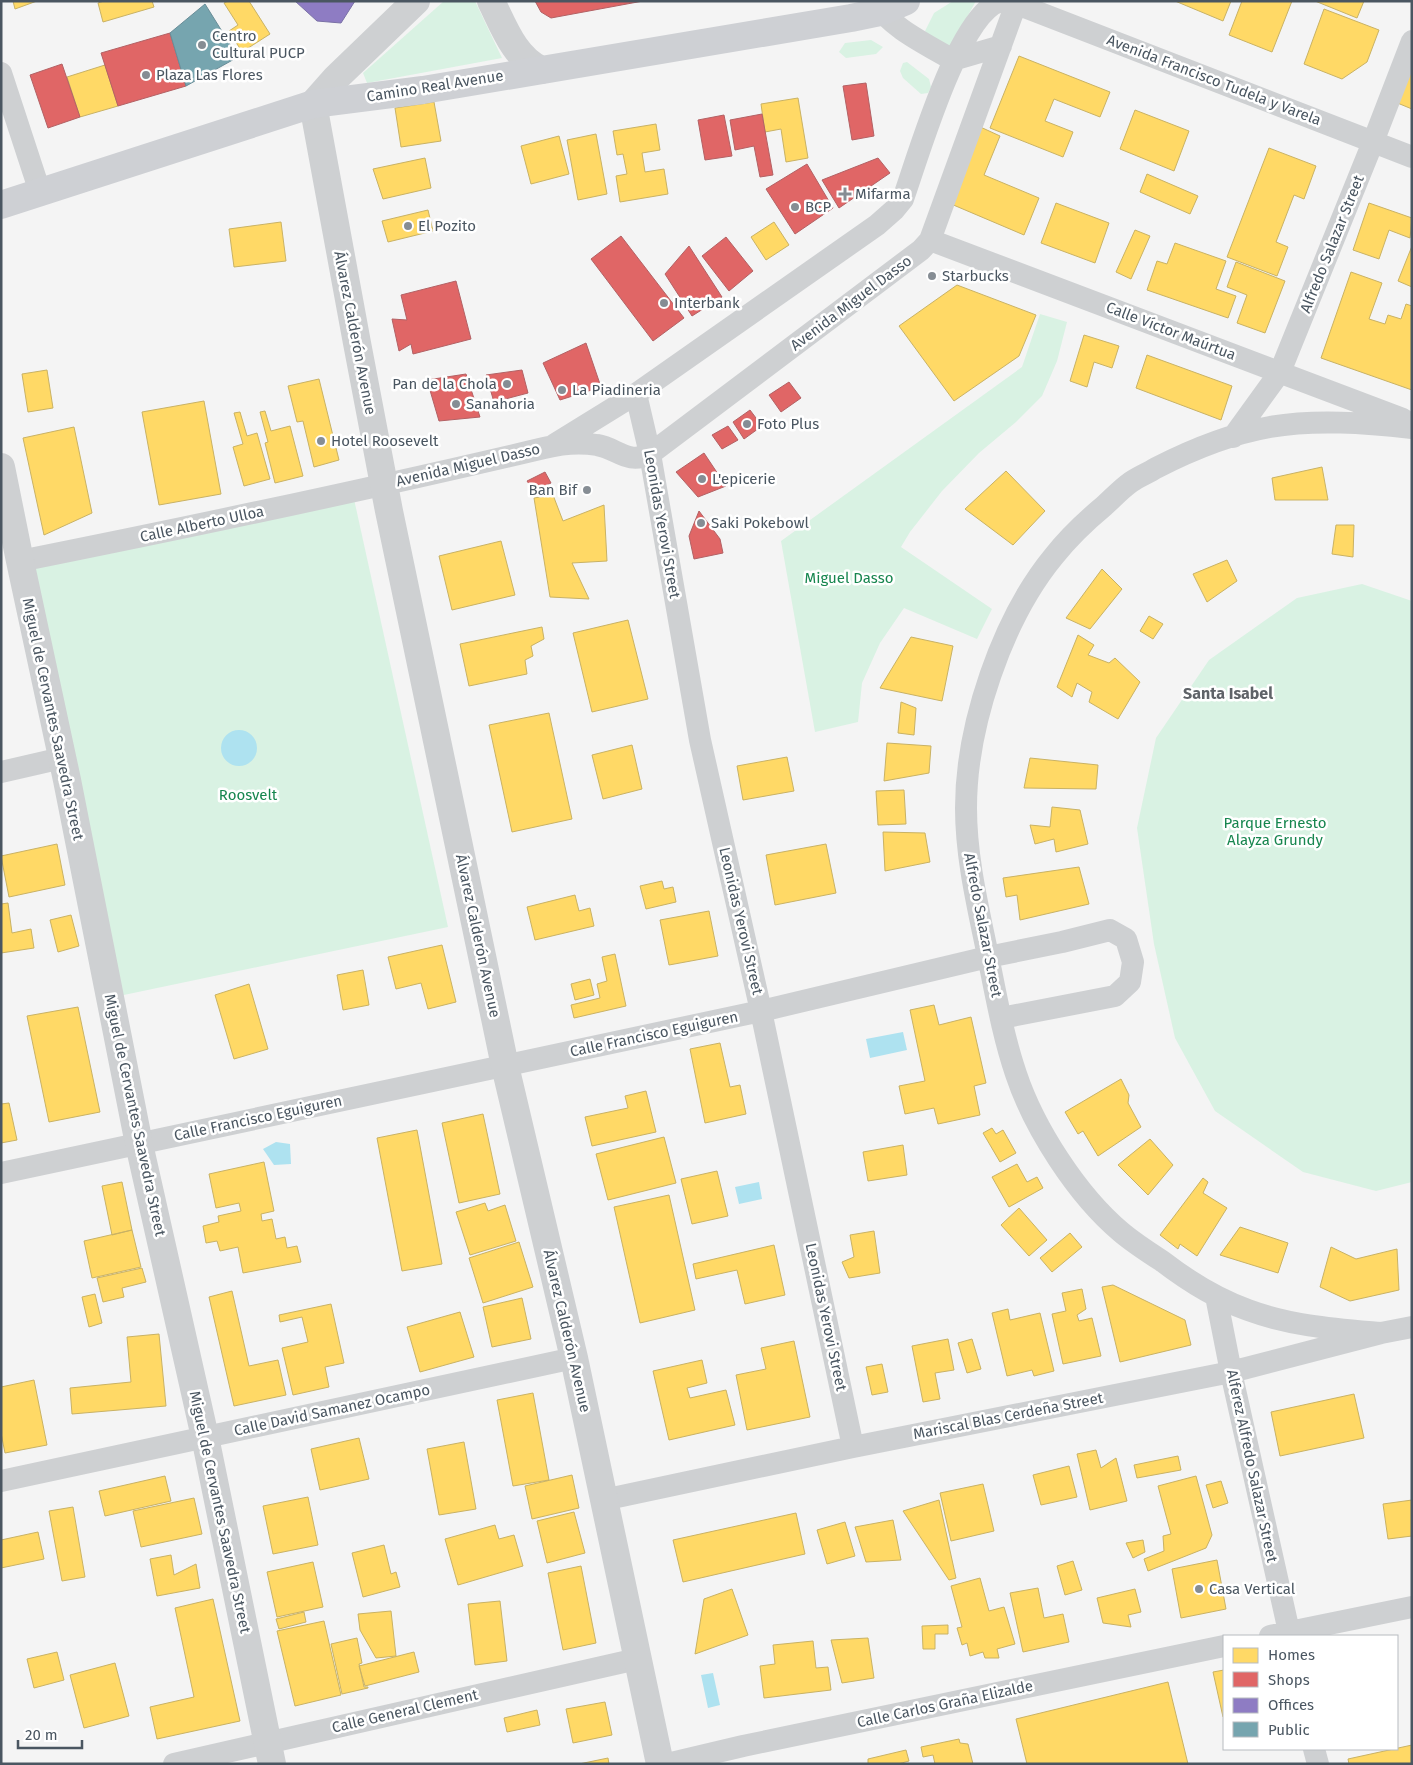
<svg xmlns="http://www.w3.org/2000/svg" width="1413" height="1765" font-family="'Fira Sans',sans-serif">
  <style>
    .green { fill: #d9f2e3 }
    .water { fill: #aee2f0 }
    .homes { fill: #ffd966; stroke: #c9b264 }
    .shops { fill: #e06666; stroke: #b36164 }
    .offices { fill: #8e7cc3; stroke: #7a71a6 }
    .public { fill: #76a5af; stroke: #698d98 }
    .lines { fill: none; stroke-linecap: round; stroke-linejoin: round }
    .minor { stroke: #ced0d2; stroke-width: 22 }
    .tertiary { stroke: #ced0d2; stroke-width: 28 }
    .secondary { stroke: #ced0d4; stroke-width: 28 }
    .poi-dot { fill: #868d94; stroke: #fff; stroke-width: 2 }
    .labels { text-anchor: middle; stroke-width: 5; stroke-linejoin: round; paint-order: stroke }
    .poi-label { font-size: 15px; fill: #4a5661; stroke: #fff; text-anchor: start }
    .street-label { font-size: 15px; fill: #4a5661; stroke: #fff }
    .park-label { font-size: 15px; fill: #17864f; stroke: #fff }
    .neighbourhood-label { font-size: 16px; font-weight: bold; fill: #5f6368; stroke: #fff }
  </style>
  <rect width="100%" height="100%" fill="#f4f4f4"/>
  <path class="green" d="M444,1H475L502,58L367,83L363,73Z
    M953,1H976L946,55L925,31L934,13Z
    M871,40L883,47L876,54L846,58L839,52L845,43Z
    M907,62L929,79L931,87L928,93L921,94L903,78L900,71L903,63Z
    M1040,314L1067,322L1057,361L1042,396L1016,422L979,453L942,491L910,532L901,547L992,609L977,639L904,608L880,643L862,683L858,722L815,732L781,541L1022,367Z
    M354,499L448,927L119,996L30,568Z
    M1362,584L1412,601V1182L1376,1191L1303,1172L1215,1111L1175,1038L1154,944L1137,828L1156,738L1209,660L1297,598Z"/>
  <path class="water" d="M221 748a18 18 0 1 1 36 0a18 18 0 1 1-36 0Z
    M903,1032L907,1050L870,1058L866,1039Z
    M276,1142L290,1144L291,1164L274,1165L263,1149Z
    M759,1182L762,1199L739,1204L735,1187Z
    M713,1673L720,1705L708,1708L701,1675Z"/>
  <path class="homes" d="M13,1H37L15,9Z
    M104,1H152L154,7L103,22L98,3Z
    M228,1H249L270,34L242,52L229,31L238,25L224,3Z
    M1175,1H1231L1223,21Z
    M1242,1H1292L1272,52L1229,35Z
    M1315,1H1364L1357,18Z
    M1324,9L1379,30L1367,62L1342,79L1304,64Z
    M1019,56L1110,92L1100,117L1054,99L1045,121L1073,132L1063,157L990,128Z
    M1412,59V109L1395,102Z
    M105,65L118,106L80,117L67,77Z
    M798,98L808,158L786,162L781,129L765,132L761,104Z
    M434,102L441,141L401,147L395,108Z
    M1135,110L1189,131L1174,171L1120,149Z
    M656,124L660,150L642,153L645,172L664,169L668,194L620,202L616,176L627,174L623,154L617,155L613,131Z
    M976,125L1000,136L984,175L1039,198L1024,235L944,201Z
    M596,134L607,194L578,200L567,140Z
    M559,136L569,174L531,184L521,146Z
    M1269,148L1316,166L1304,199L1294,195L1276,242L1288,247L1277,276L1227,257Z
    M425,158L431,188L383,199L373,169Z
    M1147,174L1198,196L1190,214L1140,192Z
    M1056,203L1109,223L1095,263L1041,243Z
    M1369,203L1412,218L1410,238L1389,230L1379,259L1353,250Z
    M428,210L433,231L388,242L382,221Z
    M281,222L286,261L234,267L229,229Z
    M774,222L789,245L766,260L751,237Z
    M1135,230L1150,236L1131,279L1116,272Z
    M1175,243L1226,261L1216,289L1236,296L1228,318L1147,290L1157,261L1167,264Z
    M1412,246V287L1398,281Z
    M1236,262L1285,281L1265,333L1237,323L1247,295L1227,287Z
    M1351,272L1382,283L1369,319L1385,324L1388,315L1401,319L1406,304L1412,306V390L1321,358Z
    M957,285L1036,315L1019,356L954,401L899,326Z
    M1084,335L1119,346L1112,368L1094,362L1087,387L1070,381Z
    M1147,355L1232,386L1221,420L1136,388Z
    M47,370L53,408L28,412L22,374Z
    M319,379L339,460L314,467L303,421L297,422L288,386Z
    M204,401L221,494L159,505L142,412Z
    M265,411L271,431L290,426L303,476L275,483L265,443L268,442L260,412Z
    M240,412L247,436L257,433L270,479L244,486L233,447L243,444L234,413Z
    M74,427L92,513L44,535L23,438Z
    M1322,467L1328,500H1275L1272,478Z
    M1006,471L1045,511L1013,545L965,509Z
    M553,495L563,521L604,505L607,561L572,563L589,599L550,597L534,498Z
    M1336,525H1354L1353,557L1332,554Z
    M501,541L515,595L452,610L439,556Z
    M1227,560L1237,581L1207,602L1193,574Z
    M1102,569L1122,589L1090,629L1066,618Z
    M1149,616L1163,624L1153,639L1140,631Z
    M628,620L648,699L592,712L573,633Z
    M542,627L544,639L531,646L533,656L525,660L527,674L469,686L460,644Z
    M1078,635L1094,645L1088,655L1109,663L1115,658L1140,682L1118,719L1089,702L1092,692L1077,683L1072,697L1057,687Z
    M911,637L953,646L942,701L880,688Z
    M901,702L916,708L914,735L898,733Z
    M549,713L572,819L512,832L489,725Z
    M887,743L931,746L929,773L884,781Z
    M632,745L642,789L603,799L592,755Z
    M787,757L794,791L743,800L737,766Z
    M1030,758L1098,765L1096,789L1024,788Z
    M904,790L906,824L878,825L876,791Z
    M1052,807L1080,810L1088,844L1056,852L1054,839L1035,844L1030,825L1050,827Z
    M883,832L925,833L930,862L885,871Z
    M57,844L65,885L9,897L1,856Z
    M826,844L836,893L775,905L766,855Z
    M1079,867L1089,904L1020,920L1017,895L1006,897L1003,878Z
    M662,881L664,889L673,887L676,902L646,909L640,886Z
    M575,895L579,911L590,908L594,926L535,940L527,907Z
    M8,903L12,933L31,929L34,948L1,953V904Z
    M709,911L718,956L669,965L660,920Z
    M71,915L79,946L58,952L50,920Z
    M442,945L456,1002L428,1009L421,983L396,989L388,957Z
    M615,954L626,1006L574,1018L571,1005L600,998L597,984L607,981L602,957Z
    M363,970L369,1005L343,1010L337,975Z
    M590,979L594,995L575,1000L571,984Z
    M249,984L268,1049L234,1059L215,995Z
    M934,1005L939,1025L971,1017L986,1083L974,1086L980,1115L938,1124L934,1108L905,1114L899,1086L925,1081L910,1010Z
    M78,1007L100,1112L49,1122L27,1016Z
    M720,1043L730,1087L740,1085L746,1114L705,1123L690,1049Z
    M1121,1079L1129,1095L1128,1103L1141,1127L1098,1156L1083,1131L1078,1134L1065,1112Z
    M646,1091L656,1132L592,1146L585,1117L628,1108L625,1096Z
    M9,1103L17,1140L1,1143V1104Z
    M483,1114L500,1194L459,1203L442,1123Z
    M992,1128L996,1134L1003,1130L1016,1153L1000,1162L983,1133Z
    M417,1130L442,1264L402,1271L377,1138Z
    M664,1137L676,1183L608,1200L596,1154Z
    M1150,1139L1173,1165L1148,1195L1118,1165Z
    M903,1145L907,1175L868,1181L863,1152Z
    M264,1162L274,1211L261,1214L262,1221L272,1219L276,1239L285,1237L287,1248L297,1246L301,1262L243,1273L238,1247L220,1251L217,1241L206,1243L203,1226L219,1222L218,1216L241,1211L239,1203L216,1208L209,1174Z
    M1017,1164L1027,1182L1037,1177L1043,1188L1009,1207L992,1177Z
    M717,1171L728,1216L692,1224L681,1179Z
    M1203,1178L1208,1182L1203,1193L1227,1208L1197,1256L1180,1244L1178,1249L1160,1235Z
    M122,1182L132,1230L112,1235L102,1186Z
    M669,1195L695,1310L640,1323L614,1207Z
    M485,1203L488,1211L505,1205L516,1241L470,1255L456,1212Z
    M1019,1208L1047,1240L1029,1256L1001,1225Z
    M1240,1227L1288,1243L1278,1273L1220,1255Z
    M132,1230L141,1267L92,1278L84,1241Z
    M874,1231L880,1273L849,1278L842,1262L854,1257L850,1235Z
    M1070,1233L1082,1247L1052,1272L1040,1258Z
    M519,1242L533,1287L483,1303L469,1258Z
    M774,1245L785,1295L745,1304L737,1270L696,1279L693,1264Z
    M1331,1247L1356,1259L1397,1249L1399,1290L1350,1301L1320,1287Z
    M142,1268L146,1282L122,1288L124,1297L103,1302L97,1278Z
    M1113,1285L1185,1320L1191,1345L1120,1362L1102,1287Z
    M1082,1289L1086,1309L1077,1315L1079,1321L1092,1318L1101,1356L1063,1364L1052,1314L1066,1311L1062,1293Z
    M232,1291L249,1366L278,1360L286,1395L234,1406L209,1297Z
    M95,1294L102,1323L89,1327L82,1297Z
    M522,1298L531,1339L492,1347L483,1307Z
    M331,1304L344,1363L325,1367L329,1387L293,1395L282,1348L308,1342L302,1317L280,1322L279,1315Z
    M1008,1309L1010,1320L1040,1313L1054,1371L1034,1376L1032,1370L1007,1376L992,1313Z
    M460,1312L474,1357L420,1372L407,1327Z
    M159,1334L166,1406L72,1414L70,1388L131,1382L127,1337Z
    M948,1339L954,1370L935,1373L940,1399L923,1402L912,1346Z
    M972,1339L981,1369L967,1373L958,1343Z
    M794,1341L810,1417L747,1430L736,1375L766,1369L761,1348Z
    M702,1360L707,1383L687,1388L690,1398L726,1390L735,1425L669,1440L653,1371Z
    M882,1364L888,1392L872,1395L866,1367Z
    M34,1380L47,1445L5,1453L1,1433V1387Z
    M533,1393L549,1480L513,1486L497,1400Z
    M1354,1394L1364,1438L1280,1456L1271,1412Z
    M359,1438L369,1479L320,1490L311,1449Z
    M464,1442L476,1509L439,1515L427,1449Z
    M1096,1450L1101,1468L1116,1458L1127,1501L1090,1510L1077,1454Z
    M1178,1456L1181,1470L1137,1478L1134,1465Z
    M1069,1466L1077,1497L1041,1505L1033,1475Z
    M572,1475L579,1508L532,1519L525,1486Z
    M165,1476L171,1501L105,1516L99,1491Z
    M1196,1476L1212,1535L1206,1548L1148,1571L1144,1559L1164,1551L1163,1536L1171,1534L1158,1486Z
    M1221,1481L1228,1503L1213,1508L1206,1485Z
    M983,1484L994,1531L951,1541L940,1493Z
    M308,1497L318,1545L273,1554L263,1506Z
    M194,1498L202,1534L141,1547L133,1511Z
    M939,1500L956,1578L949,1580L903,1511Z
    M1412,1500V1536L1388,1539L1383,1504Z
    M73,1507L85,1577L62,1581L49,1511Z
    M574,1512L585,1553L547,1563L537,1521Z
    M796,1513L805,1554L683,1582L673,1540Z
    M893,1520L901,1560L866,1562L855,1527Z
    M845,1522L855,1556L827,1564L817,1530Z
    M495,1525L499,1539L514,1535L523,1566L458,1585L445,1539Z
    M38,1532L44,1559L1,1568V1540Z
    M1143,1540L1145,1552L1133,1558L1126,1543Z
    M384,1545L391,1574L396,1572L400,1587L363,1597L352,1553Z
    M171,1555L174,1575L196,1564L200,1588L157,1596L150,1559Z
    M1217,1560L1226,1609L1181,1618L1172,1569Z
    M1073,1561L1082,1590L1065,1595L1057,1566Z
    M313,1562L323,1607L277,1617L267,1572Z
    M581,1566L596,1643L563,1650L548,1573Z
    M980,1578L989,1611L1004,1607L1015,1644L997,1649L999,1658H985L983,1652L970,1656L967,1643L962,1645L957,1628L962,1627L951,1586Z
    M1038,1588L1044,1618L1063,1614L1069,1642L1023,1652L1010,1593Z
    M732,1589L748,1635L695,1654L704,1599Z
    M1135,1589L1141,1612L1128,1615L1131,1627L1103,1623L1097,1598Z
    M213,1599L240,1721L157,1739L150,1707L194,1697L175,1608Z
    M500,1601L507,1661L475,1665L468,1604Z
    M391,1611L396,1656L376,1658L360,1630L358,1614Z
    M304,1612L306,1622L279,1629L276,1619Z
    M324,1621L341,1695L295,1706L277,1631Z
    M948,1625V1634H935V1649H923L922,1626Z
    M357,1638L362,1663L359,1664L364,1687H368V1688L342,1694L331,1644Z
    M868,1638L874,1678L842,1683L831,1640Z
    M813,1641L816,1668L828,1667L831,1690L764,1698L760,1666L775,1664L773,1645Z
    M57,1652L64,1680L34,1688L27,1659Z
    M414,1652L419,1672L365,1686L359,1666Z
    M115,1663L129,1716L84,1728L70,1675Z
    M1224,1670V1717H1223L1213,1672Z
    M1168,1682L1188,1764H1027L1016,1719Z
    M605,1702L612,1735L573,1743L566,1709Z
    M537,1710L540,1725L507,1732L504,1718Z
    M959,1739L960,1743L968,1744L973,1764H935L933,1755L923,1757L921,1747Z
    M1412,1745V1764H1349L1348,1759Z
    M906,1750L909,1761L898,1764H868V1759Z
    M608,1758L609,1764H579Z"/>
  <path class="shops" d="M535,1H643L551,18L541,12Z
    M170,33L186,86L118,106L101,53Z
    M62,64L80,117L48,128L30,75Z
    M866,83L874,136L852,140L843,86Z
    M762,114L773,175L760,177L754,146L735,150L730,120Z
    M724,115L732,156L705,160L698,120Z
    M878,158L890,173L839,208L822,180Z
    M807,164L833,208L795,234L766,189Z
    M621,236L684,318L653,341L591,259Z
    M726,237L753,271L729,291L702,256Z
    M689,246L722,297L692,316L665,274Z
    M456,281L471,339L413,354L411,344L399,351L392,319L407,320L401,295Z
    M586,343L601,387L560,400L543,363Z
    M522,370L528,393L494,402L486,375Z
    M466,374L480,417L439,421L427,380Z
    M789,382L801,398L781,412L769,395Z
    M750,410L762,426L744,439L733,422Z
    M728,426L738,440L722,449L712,435Z
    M704,453L726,486L698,497L676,472Z
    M545,472L551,483L534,491L527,481Z
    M699,511L720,539L723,553L694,559L689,536Z"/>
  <path class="offices" d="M295,1H355L341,23L317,21Z"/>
  <path class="public" d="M205,4L238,57L186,86L170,33Z"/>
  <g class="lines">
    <path class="minor" d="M873,1C891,28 926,44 953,60L1001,46
      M1009,1L1412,157
      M1,73L40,192
      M930,240L1403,419
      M636,394L650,454L700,740L761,1011L853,1447
      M1233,437L1280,372L1373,142L1412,41
      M555,444L636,394L877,225L894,210L903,199C918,157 959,13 1001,1
      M20,561C195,526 370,489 544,448C560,444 580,442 597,445C617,448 627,465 650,454L921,250L930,240L1017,1
      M1,772L62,758
      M1,1173L761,1011L988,957L1062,942L1110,930L1126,939L1133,962L1130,982L1115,996L1001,1018
      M1216,1296L1231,1372L1290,1636
      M1381,1333C1336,1329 1291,1326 1248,1310C1217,1299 1188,1281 1162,1261C1148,1252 1134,1243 1121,1232C1077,1195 1034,1128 1016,1074C1003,1036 996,995 988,956C978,907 966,858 966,808C966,726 1002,619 1054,556C1069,537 1086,521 1104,506C1113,498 1121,489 1131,482C1138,477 1148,473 1156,468C1191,450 1230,434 1270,427C1315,419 1366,423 1412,428
      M1,1481L574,1358
      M603,1500L853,1447L1231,1372L1381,1333L1412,1327
      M1270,1636L1412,1607
      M1314,1749L1318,1764
      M174,1764L637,1659
      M667,1764L743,1746L1224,1646"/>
    <path class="tertiary" d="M416,1L336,78L313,104L357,343L389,511L505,1066L574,1358L660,1764
      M491,1C504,27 514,57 541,70
      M1,467L20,561L67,780L139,1144L205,1437L272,1764"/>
    <path class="secondary" d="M1,205L313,104L423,90L851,18L880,12L906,1"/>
  </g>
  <g class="poi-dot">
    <circle cx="202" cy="45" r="5"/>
    <circle cx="146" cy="75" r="5"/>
    <path d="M842.5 186.5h5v5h5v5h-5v5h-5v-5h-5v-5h5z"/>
    <circle cx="795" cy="207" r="5"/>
    <circle cx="408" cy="226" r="5"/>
    <circle cx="932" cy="276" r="5"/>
    <circle cx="664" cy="303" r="5"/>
    <circle cx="507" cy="384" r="5"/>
    <circle cx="562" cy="390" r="5"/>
    <circle cx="456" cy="404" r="5"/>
    <circle cx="747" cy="424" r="5"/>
    <circle cx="321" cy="441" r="5"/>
    <circle cx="702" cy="479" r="5"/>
    <circle cx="587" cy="490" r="5"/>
    <circle cx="701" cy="523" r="5"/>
    <circle cx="1199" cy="1589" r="5"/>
  </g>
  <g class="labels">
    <g class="poi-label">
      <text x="212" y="41">Centro<tspan x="212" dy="17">Cultural PUCP</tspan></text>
      <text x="156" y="80">Plaza Las Flores</text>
      <text x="855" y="199">Mifarma</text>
      <text x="805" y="212">BCP</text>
      <text x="418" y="231">El Pozito</text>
      <text x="942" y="281">Starbucks</text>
      <text x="674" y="308">Interbank</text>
      <text x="497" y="389" text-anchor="end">Pan de la Chola</text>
      <text x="572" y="395">La Piadineria</text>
      <text x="466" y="409">Sanahoria</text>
      <text x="757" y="429">Foto Plus</text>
      <text x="331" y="446">Hotel Roosevelt</text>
      <text x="712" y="484">L'epicerie</text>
      <text x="577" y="495" text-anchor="end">Ban Bif</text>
      <text x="711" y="528">Saki Pokebowl</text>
      <text x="1209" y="1594">Casa Vertical</text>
    </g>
    <g class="street-label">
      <text transform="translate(1214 80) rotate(21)" y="5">Avenida Francisco Tudela y Varela</text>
      <text transform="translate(435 86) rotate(-9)" y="5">Camino Real Avenue</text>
      <text transform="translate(1332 244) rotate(-68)" y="5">Alfredo Salazar Street</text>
      <text transform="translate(851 303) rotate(-37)" y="5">Avenida Miguel Dasso</text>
      <text transform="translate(1171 331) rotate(21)" y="5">Calle Víctor Maúrtua</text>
      <text transform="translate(355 333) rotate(79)" y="5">Álvarez Calderón Avenue</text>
      <text transform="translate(468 465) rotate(-13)" y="5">Avenida Miguel Dasso</text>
      <text transform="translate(202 524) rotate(-12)" y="5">Calle Alberto Ulloa</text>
      <text transform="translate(662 524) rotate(80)" y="5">Leonidas Yerovi Street</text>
      <text transform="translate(53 719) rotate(78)" y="5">Miguel de Cervantes Saavedra Street</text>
      <text transform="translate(741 921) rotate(77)" y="5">Leonidas Yerovi Street</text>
      <text transform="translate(983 925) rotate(79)" y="5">Alfredo Salazar Street</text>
      <text transform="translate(478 936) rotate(78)" y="5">Álvarez Calderón Avenue</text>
      <text transform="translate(654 1034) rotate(-12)" y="5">Calle Francisco Eguiguren</text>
      <text transform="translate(135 1115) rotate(78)" y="5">Miguel de Cervantes Saavedra Street</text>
      <text transform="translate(258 1118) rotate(-12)" y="5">Calle Francisco Eguiguren</text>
      <text transform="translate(826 1317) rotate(78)" y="5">Leonidas Yerovi Street</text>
      <text transform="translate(567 1331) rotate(77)" y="5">Álvarez Calderón Avenue</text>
      <text transform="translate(332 1410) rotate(-12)" y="5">Calle David Samanez Ocampo</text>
      <text transform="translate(1008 1416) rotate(-11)" y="5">Mariscal Blas Cerdeña Street</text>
      <text transform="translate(1252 1466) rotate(78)" y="5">Alferez Alfredo Salazar Street</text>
      <text transform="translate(220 1512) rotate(78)" y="5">Miguel de Cervantes Saavedra Street</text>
      <text transform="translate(945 1704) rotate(-12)" y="5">Calle Carlos Graña Elizalde</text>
      <text transform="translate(405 1711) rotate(-13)" y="5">Calle General Clement</text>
    </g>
    <g class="park-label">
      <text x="849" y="583">Miguel Dasso</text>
      <text x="248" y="800">Roosvelt</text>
      <text x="1275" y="828">Parque Ernesto<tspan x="1275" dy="17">Alayza Grundy</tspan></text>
    </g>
    <g class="neighbourhood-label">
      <text x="1228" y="699">Santa Isabel</text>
    </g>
  </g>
  <rect width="1413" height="1765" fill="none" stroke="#4a5661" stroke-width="5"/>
  <rect x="1223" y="1635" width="175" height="115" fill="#ffffff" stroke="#b7bbc0"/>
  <rect x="1233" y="1648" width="25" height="15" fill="#ffd966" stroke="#b7bbc0"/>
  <text x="1268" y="1660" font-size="15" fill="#4a5661">Homes</text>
  <rect x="1233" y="1672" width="25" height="15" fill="#e06666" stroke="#b7bbc0"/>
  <text x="1268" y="1685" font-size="15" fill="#4a5661">Shops</text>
  <rect x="1233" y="1698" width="25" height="15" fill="#8e7cc3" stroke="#b7bbc0"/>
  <text x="1268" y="1710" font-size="15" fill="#4a5661">Offices</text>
  <rect x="1233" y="1722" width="25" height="15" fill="#76a5af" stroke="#b7bbc0"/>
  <text x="1268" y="1735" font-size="15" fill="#4a5661">Public</text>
  <path d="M18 1740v8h64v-8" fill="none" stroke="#4a5661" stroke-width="2.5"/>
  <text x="25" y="1740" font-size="15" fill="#4a5661" stroke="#ffffff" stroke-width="4" paint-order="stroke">20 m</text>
</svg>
